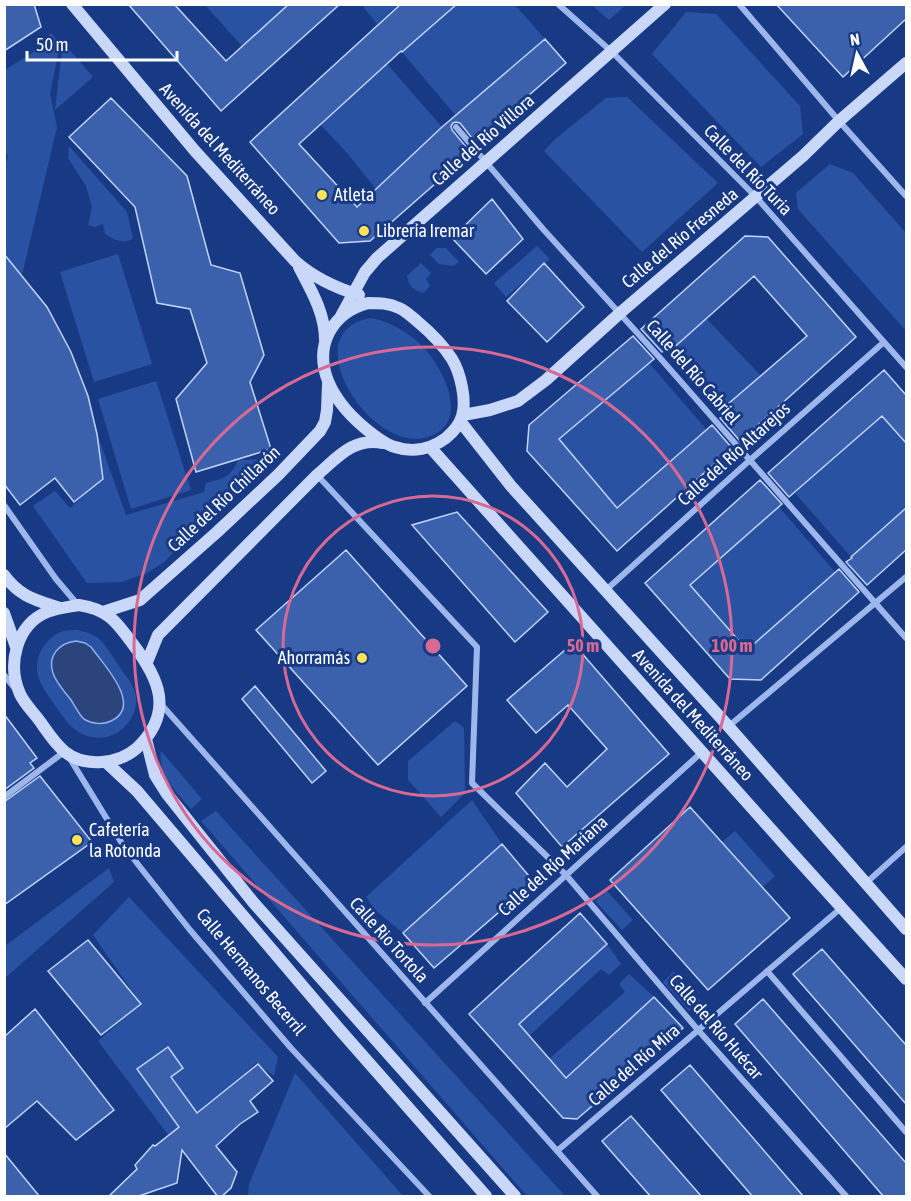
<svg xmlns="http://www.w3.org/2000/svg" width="911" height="1201" font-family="'Asap Condensed',sans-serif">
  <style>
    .green { fill: #2a52a3 }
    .water { fill: #2b457c; stroke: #8fb0ef; stroke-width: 1.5 }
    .building { fill: #3c61ac; stroke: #c2d4f9; stroke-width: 1.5 }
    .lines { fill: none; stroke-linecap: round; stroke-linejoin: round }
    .street { stroke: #9db7ed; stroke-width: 6 }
    .secondary { stroke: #c9d8f9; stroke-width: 12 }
    .ring { fill: none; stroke: #d76994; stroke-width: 3 }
    .poi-dot { fill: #ffe358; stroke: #183a85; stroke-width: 2 }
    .labels { text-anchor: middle; stroke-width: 6; stroke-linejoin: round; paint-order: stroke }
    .street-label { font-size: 18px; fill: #fff; stroke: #183a85 }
    .poi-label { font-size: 18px; fill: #fff; stroke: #183a85; text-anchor: start }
    .centre { fill: #d76994; stroke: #183a85; stroke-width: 3 }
    .ring-label { font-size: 18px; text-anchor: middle; font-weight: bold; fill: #d76994; stroke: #183a85; stroke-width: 6; stroke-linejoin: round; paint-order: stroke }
  </style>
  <rect width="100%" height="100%" fill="#183a85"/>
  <path class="green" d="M205,5H289L242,46Z
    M362,5H398L377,24Z
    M457,5H515L545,39L456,116L402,52Z
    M592,5H626L609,20Z
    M686,12L716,14L800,106L803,134L761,167L652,54Z
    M51,33L60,45L50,94L57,127L22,275L5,257L4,170L8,156L4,152L5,70L35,51Z
    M63,42L93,77L55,110Z
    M387,64L442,127L376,189L347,153L321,125Z
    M627,97L718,183L642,252L544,151L554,140L606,98Z
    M69,146L127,212L133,239C122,244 115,240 105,234L103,224L95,227L88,225L92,207L86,186L68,158Z
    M830,164L853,173L906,233V331L798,209L796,193Z
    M537,246L550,259L506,297L494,283Z
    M436,248H446L459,262L453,266L439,264L430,255Z
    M118,254L152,364L94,382L60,272Z
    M421,263L431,273L426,279L430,286L423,293C413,289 409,287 407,276Z
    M371,318C388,321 406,331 419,343C442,364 473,423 428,437C371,455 292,331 371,318Z
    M706,318L760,375L721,410L670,351Z
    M649,363L707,430L617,508L559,439Z
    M156,381L191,490L131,509L98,399Z
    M882,416L906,443V508L851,557L795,493Z
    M97,434L126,515L204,492L206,483C222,479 232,477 238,460L270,459L163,563L145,574L121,582L87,583L33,506L55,491L70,508L102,479Z
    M779,507L835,572L747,649L690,585Z
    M77,630C85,632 91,633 98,638C105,644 110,653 115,660C120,669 128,677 133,687C143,707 128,732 107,737C97,739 85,737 77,731C68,725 62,715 56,707C50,698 43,689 39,679C32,660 44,638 63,631C67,630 72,630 77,630Z
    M455,721L464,728L465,793L441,817L408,780V761Z
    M161,751L202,799L191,809C176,791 158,776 161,751Z
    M472,800L502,844L403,933L375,910L366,897Z
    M216,811L565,1196H527L201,821Z
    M735,831L775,876L763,887L722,842Z
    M109,868L114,882L5,978V946Z
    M606,890L633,920L622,930L595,901Z
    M129,897L278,1057L274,1076L256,1063L172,1140L98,1041L141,1004L93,935Z
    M607,944L621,964L609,975L601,969L529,1036L519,1024Z
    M674,971L701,1001L689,1011L663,982Z
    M629,974L654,997L565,1078L549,1059L625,992L619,984Z
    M295,1073L403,1196H248L249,1184Z"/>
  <path class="water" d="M76,641L85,643L91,647C103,664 144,706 111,721C103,725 92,724 84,719C79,715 75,706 71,700C65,692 56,683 53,673C47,656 59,643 76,641Z"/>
  <path class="building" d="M4,4H34L41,27L4,51Z
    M128,4H174L226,61L289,4H340L221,111Z
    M401,4H457L402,52L401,51L299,144L357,207L442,127L545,39L566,63L475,142L460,123L456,122L453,123L451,126L452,130L467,148L465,150L469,154L370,241L339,243L250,142Z
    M776,4H906V19L843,77Z
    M111,98L187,176L211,265L240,273L264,355L250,382L271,449L196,472L176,399L207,363L190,309L157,303L135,207L69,137Z
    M492,199L523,239L486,274L452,238Z
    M745,236L768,237L856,337L740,441L720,418L725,414L721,410L807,336L754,276L670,351L667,348L662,352L641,329Z
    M4,254L47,307L71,352L88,396L97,434L103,479L74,502L55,478L20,505L4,484Z
    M544,263L584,307L547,342L507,301Z
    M633,336L654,359L559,439L617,508L712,425L732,448L617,551L527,451L529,425Z
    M884,370L906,395V443L882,416L789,497L768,473Z
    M760,480L782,504L690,585L747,650L839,569L859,592L761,680L730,679L645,583Z
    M906,508V550L867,585L846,562L852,558L851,557Z
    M457,512L548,612L515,642L412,525Z
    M346,550L467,686L378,765L256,630Z
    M573,643L669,754L562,847L516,793L545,763L567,787L607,749L568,705L536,733L507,700Z
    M255,686L326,771L312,783L242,699Z
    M4,714L37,758L30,763L34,768L4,790Z
    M40,776L92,842L4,905V802Z
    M690,807L790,918L708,990L610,880Z
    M502,844L534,882L434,968L403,933Z
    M580,913L607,944L519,1024L566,1078L654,997L683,1028L577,1119L563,1118L469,1014Z
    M88,940L141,1004L101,1035L48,971Z
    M822,949L906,1045V1104L793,974Z
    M763,999L906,1163V1197H884L735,1024Z
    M35,1009L114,1110L76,1140L37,1101L4,1129V1037Z
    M168,1047L183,1068L171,1077L197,1113L258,1064L273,1081L250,1101L258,1112L240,1124L216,1146L237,1172L231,1188L221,1197H218L182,1150L177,1183L136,1197H108L137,1169L135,1165L153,1145L155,1146L179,1127L137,1069Z
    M690,1065L804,1197H753L661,1090Z
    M631,1116L702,1197H651L602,1141Z
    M4,1153L40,1197H4Z"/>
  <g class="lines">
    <path class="street" d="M558,4L612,52L756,197L906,367
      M739,4L839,121L906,196
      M456,127L543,229L661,359L906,638
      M317,475L477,647L472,783L566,875L698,1030L846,1196
      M4,505L56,579L78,605
      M606,590L750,460L884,342
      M4,675L13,686
      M160,703L597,1196
      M729,726L906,577
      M69,757L121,842L140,867L190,930L290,1047L429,1196
      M4,797L64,752
      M866,883L906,847
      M767,971L906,1132
      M425,1003L702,752
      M557,1151L841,908"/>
    <path class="secondary" d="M72,4L195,151L295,261C313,277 336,288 359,295
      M299,267C311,290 325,313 325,340
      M368,303C379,303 389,303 399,308C406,311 412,317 418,322C430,332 443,345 452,359C460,372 467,400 462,416C460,424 453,432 446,438C431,449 413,453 395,447C387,445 381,440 375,436C356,422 337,403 328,381C314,345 332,313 368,303Z
      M341,316L365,272L377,258L665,4
      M463,415L490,410L518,401L546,380L620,313L803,156L839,121L906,63
      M460,421L511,486L729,727L906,929
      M430,447L793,854L906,979
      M4,575C20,597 36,600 60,608
      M79,605C107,609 116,621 132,643C159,678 175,712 137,748C119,764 85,768 65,752C54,743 47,731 39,720C33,712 24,703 20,694C7,665 16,625 47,612C57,608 68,607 79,605Z
      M103,612L140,600L216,533L278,475L320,431L325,422L327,410L328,384
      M4,613L16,647
      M147,662L158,635L317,475C337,458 353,437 383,443
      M146,739L155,775L167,794L253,902L515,1196
      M106,762L137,791L340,1030L486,1196"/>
  </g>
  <g class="ring">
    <circle cx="433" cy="646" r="150"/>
    <circle cx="433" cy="646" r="299"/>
  </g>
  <g class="poi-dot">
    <circle cx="322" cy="195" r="6"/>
    <circle cx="364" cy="231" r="6"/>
    <circle cx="362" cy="658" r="6"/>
    <circle cx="77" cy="840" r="6"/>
  </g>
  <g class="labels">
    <g class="street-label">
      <text transform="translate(483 140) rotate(-41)" y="6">Calle del Río Villora</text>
      <text transform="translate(220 149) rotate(48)" y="6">Avenida del Mediterráneo</text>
      <text transform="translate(748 170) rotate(46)" y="6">Calle del Río Turia</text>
      <text transform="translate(680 238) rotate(-40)" y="6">Calle del Río Fresneda</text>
      <text transform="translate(693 372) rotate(49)" y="6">Calle del Río Cabriel</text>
      <text transform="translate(734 454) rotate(-42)" y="6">Calle del Río Altarejos</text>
      <text transform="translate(224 499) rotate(-43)" y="6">Calle del Río Chillarón</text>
      <text transform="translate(693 715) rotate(48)" y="6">Avenida del Mediterráneo</text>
      <text transform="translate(553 866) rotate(-42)" y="6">Calle del Río Mariana</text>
      <text transform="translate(389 940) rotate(48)" y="6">Calle Rio Tortola</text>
      <text transform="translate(251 972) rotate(50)" y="6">Calle Hermanos Becerril</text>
      <text transform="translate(716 1027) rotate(49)" y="6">Calle del Río Huécar</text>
      <text transform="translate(634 1065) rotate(-41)" y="6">Calle del Río Mira</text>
    </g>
    <g class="poi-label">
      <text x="334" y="201">Atleta</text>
      <text x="376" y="237">Librería Iremar</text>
      <text x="350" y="664" text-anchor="end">Ahorramás</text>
      <text x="89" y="836">Cafetería<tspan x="89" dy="21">la Rotonda</tspan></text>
    </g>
  </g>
  <circle cx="433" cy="646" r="9" class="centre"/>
  <g class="ring-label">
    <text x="583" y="652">50 m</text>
    <text x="732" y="652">100 m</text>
  </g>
  <rect width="911" height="1201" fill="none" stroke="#ffffff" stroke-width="12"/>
  <g transform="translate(857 54) rotate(352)" stroke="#183a85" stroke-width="4.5" paint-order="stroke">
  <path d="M0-4.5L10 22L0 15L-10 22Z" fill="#ffffff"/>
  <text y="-9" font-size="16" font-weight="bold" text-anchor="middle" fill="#ffffff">N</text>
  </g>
  <path d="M27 51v9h150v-9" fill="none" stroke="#ffffff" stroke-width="3"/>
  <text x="36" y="51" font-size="18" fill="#ffffff" stroke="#183a85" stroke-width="4.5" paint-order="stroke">50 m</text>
</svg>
